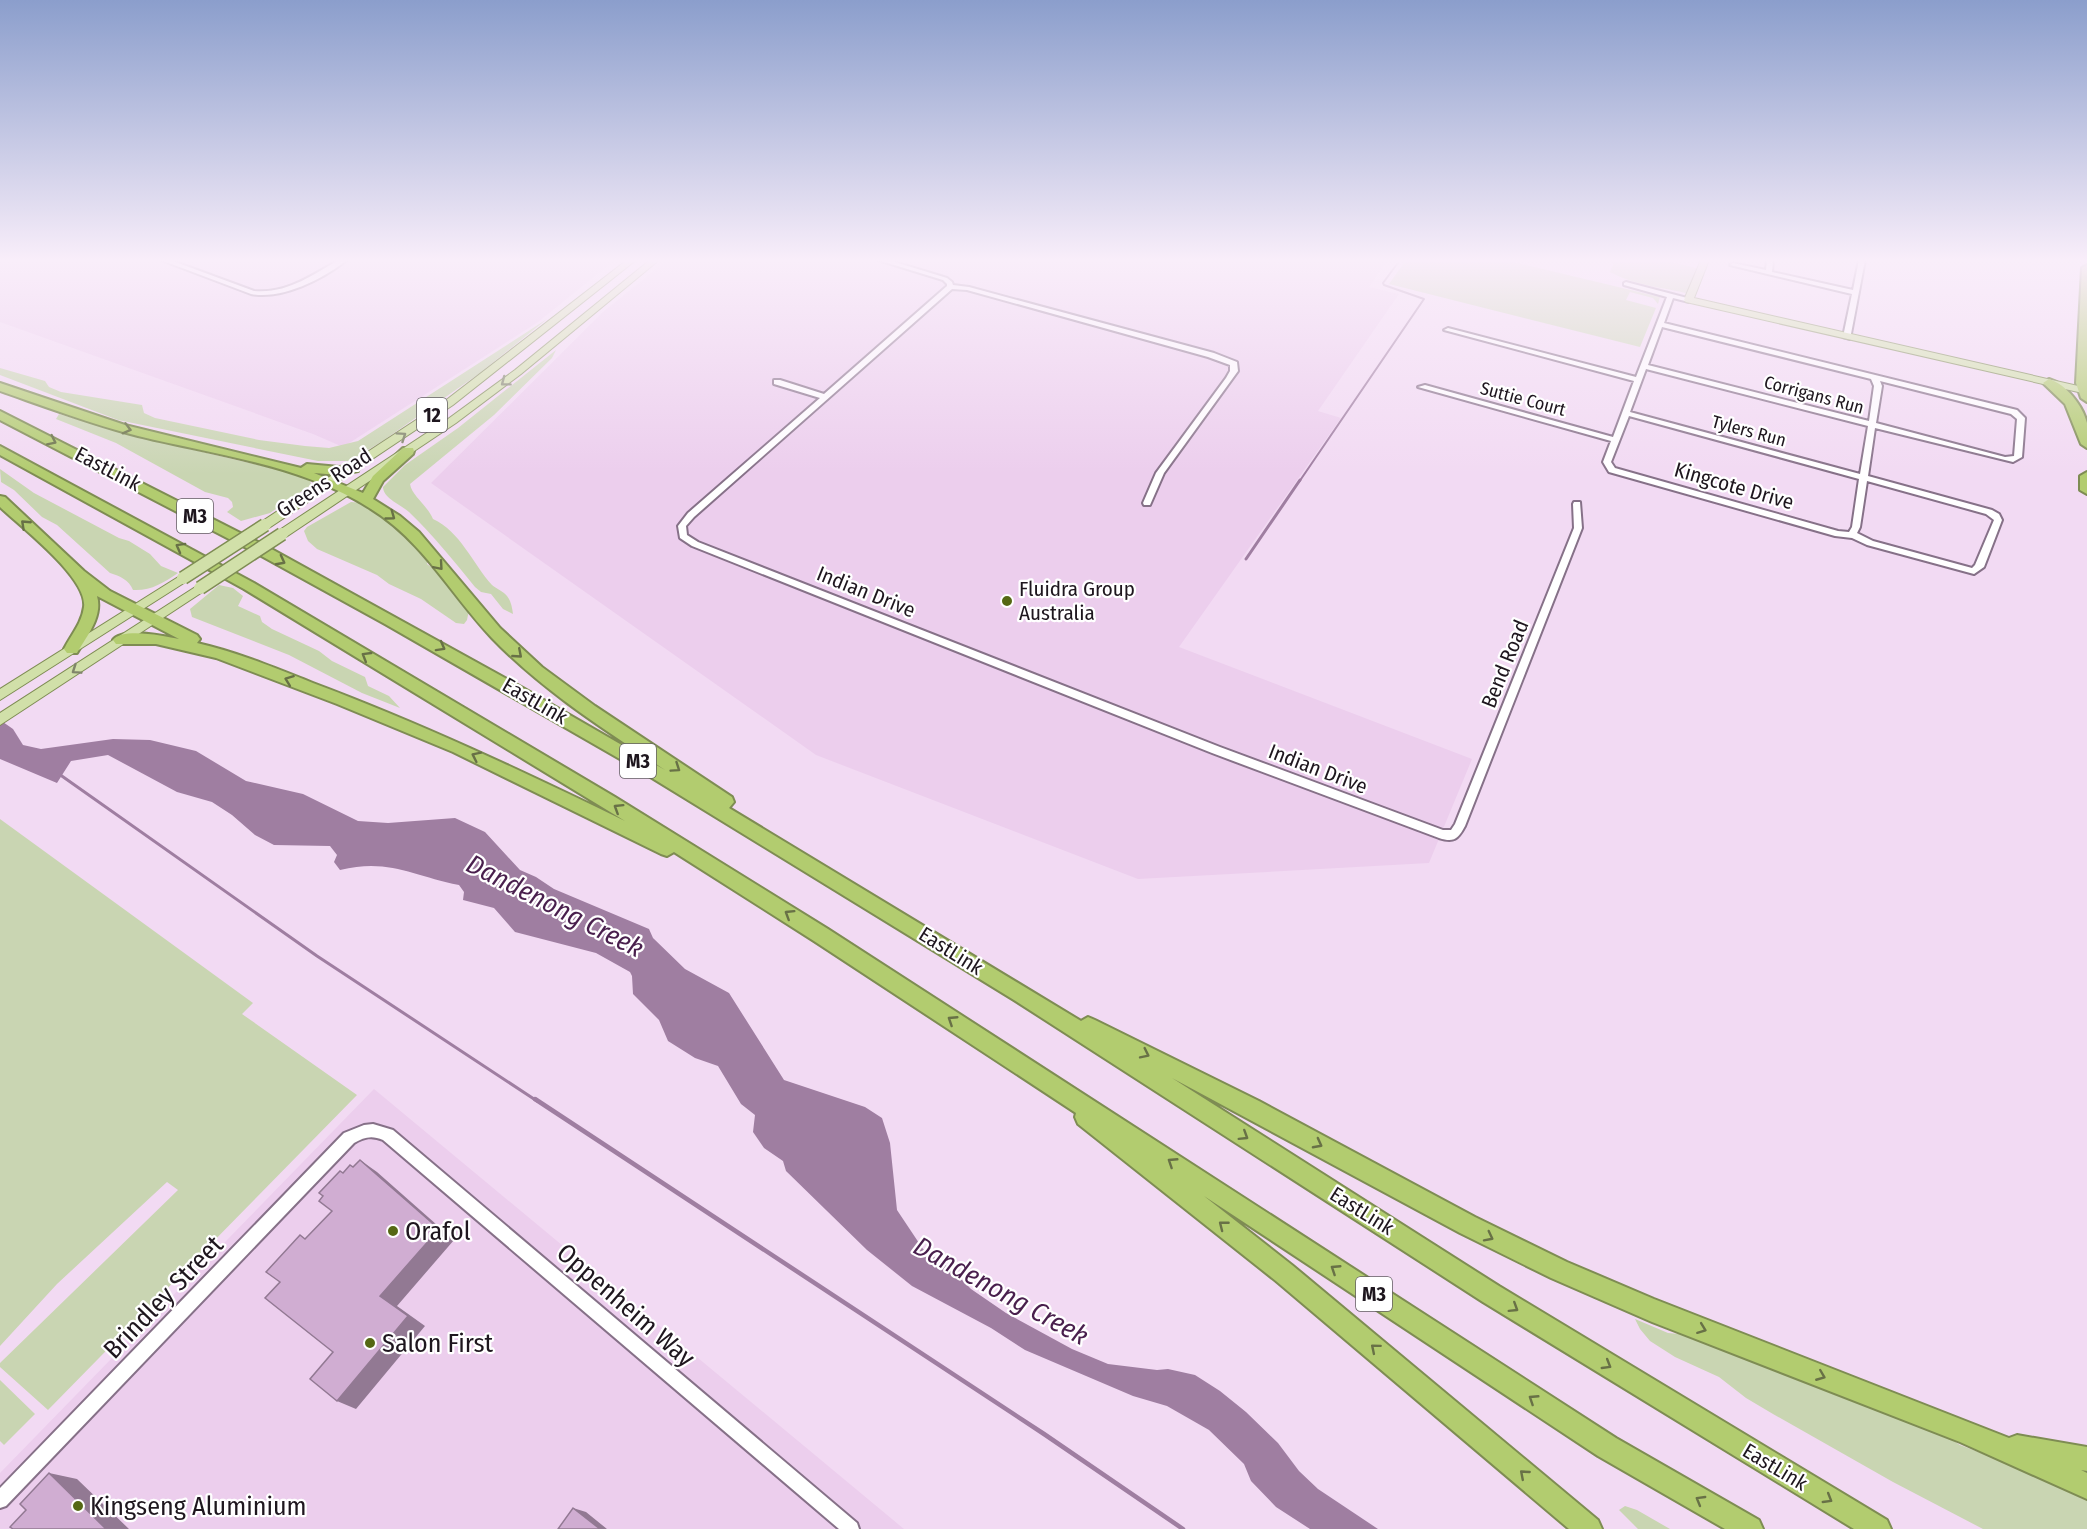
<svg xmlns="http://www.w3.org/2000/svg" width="2087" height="1529" font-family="'Fira Sans Condensed',sans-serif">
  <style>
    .built { fill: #ecceed }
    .green { fill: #c9d5b2 }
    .water { fill: #9f7ea1 }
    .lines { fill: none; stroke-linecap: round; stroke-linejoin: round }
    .stream-far2 { stroke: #9f7ea1; stroke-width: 2 }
    .stream-far1 { stroke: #9f7ea1; stroke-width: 3 }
    .stream { stroke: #9f7ea1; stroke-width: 4.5 }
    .minor-casing { stroke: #867188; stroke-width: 4 }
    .major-casing { stroke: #7e8c53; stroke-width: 2 }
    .highway-casing { stroke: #7e8c53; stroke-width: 4 }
    .minor { fill: #fff; fill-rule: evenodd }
    .major { fill: #d1e0a9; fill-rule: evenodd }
    .highway { fill: #b2cc6f; fill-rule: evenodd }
    .major-bridge-casing { stroke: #7e8c53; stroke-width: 15; stroke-linecap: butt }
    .major-bridge { stroke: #d1e0a9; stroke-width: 12 }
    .shaded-wall { fill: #927993 }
    .building { fill: #d0add2; stroke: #927993; stroke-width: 1.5 }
    .oneway { stroke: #80856a }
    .oneway2 { stroke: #687146 }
    .poi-dot { fill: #556814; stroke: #fff; stroke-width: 2 }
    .labels { text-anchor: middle; stroke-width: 4.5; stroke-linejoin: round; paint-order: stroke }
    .far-street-label { font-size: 18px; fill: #1e161e; stroke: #fff }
    .shield { fill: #fff; stroke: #625c62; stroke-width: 1.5 }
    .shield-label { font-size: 20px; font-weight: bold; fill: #1e161e }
    .street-label { font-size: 21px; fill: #1e161e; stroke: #fff }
    .poi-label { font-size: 21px; fill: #1e161e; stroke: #fff; text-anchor: start }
    .near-poi-label { font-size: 26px; fill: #1e161e; stroke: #fff; text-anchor: start }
    .near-street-label { font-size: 26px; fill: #1e161e; stroke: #fff }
    .near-water-label { font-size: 27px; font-style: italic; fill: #491f4d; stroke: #fff }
  </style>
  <rect width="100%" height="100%" fill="#f2daf3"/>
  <path class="built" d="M0,260H615L538,322L343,447L313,434L0,322Z
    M667,260H1388L1369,287L1399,294L1318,411L1341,418L1179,647L1472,759L1429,863L1138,879L816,755L431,483L603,312Z
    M374,1089L904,1529H0V1473Z"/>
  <path class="green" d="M1406,260H1505L1660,297L1658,304L1653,298L1630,292L1626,300L1656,308L1640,347L1389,284Z
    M1615,260H1663L1700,269L1690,294C1661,287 1637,286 1610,272Z
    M547,319L480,373L384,440L350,461H318L118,420L0,375V368L45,381L49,387L61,392L142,405L144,413L155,418L259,440L305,446L329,448L358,441Z
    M556,350L552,358L494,415L410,484C412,496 427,505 433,519C460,531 473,564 492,585C497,589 503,591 507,596C511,601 512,607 513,614L503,609L491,594L481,592L475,587C454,561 433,535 409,512C401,505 383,498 383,487L405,465L458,428Z
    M59,414L138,437L288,472L310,479L311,485L270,513L241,521L227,512L233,507L232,502L228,498L205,492L116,443L56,419Z
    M0,469L34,493L119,538L129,541L150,554L161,566L178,573C163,583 151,591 133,590C129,580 120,576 110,573L57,525L42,517L14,490L1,482Z
    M351,502C380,502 410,539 428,559L427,564C444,575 453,596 469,610L467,620L464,624L456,623L421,599L389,584L377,575L317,549L308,541L304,531L307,527Z
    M219,585L233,588L243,596L238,606L260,616L262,622L272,629L319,651L332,661L365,677L368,686L389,696L400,708L362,693L289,655L192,617L190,609Z
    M0,819L253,1003L242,1014L357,1095L48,1410L0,1367V1363L178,1190L167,1182L57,1284L0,1346Z
    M1635,1319L1668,1333L1679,1334L1926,1423L1960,1445L2087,1493V1529H1983L1893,1482L1773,1414L1746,1398L1719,1377L1675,1357L1650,1341L1640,1329Z
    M0,1380L35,1414L4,1445L0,1441Z
    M1625,1506L1637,1510L1670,1529H1638L1619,1510Z"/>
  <path class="water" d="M0,720L13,729L23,745L41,749L113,739L150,740L196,751L246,781L303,794L358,821L388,823L455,818L485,832L520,870L536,877L554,889L649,929L653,938L685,969L729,993L784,1080L865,1107L882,1118L890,1143L897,1210L923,1249L950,1268L971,1289L1006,1313L1072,1349L1108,1364L1157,1370L1168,1369L1195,1375L1220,1391L1246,1412L1278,1443L1299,1471L1318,1489L1378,1529H1310L1276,1507L1251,1481L1244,1464L1209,1430L1167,1406L1133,1396L1025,1350L991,1328L912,1286L867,1250L786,1171L783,1161L764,1148L753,1132L755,1115L741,1104L718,1066L695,1058L668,1041L659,1020L633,994L632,976L630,972L596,953L515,932L494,908L463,900L464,892L459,885C413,876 389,858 340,870L334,862L337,855L330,846L274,845L255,835L232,815L212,802L177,792L108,755L71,761L57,783L0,759Z"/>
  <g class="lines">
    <path class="stream-far2" d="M1299,482L1424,299L1384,285L1383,283L1400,260"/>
    <path class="stream-far1" d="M1246,559L1300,480
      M59,774L317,956L537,1101"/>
    <path class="stream" d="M535,1099L1044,1434L1183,1529"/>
    <g class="minor-casing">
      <path id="minor" d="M161,260H170L254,291C287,294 312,275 339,260H347C323,279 282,300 251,294Z
        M878,260H888L947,278L952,282L953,285L969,287L1214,353L1237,362L1238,371L1164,473L1150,505H1144L1143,503L1156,473L1226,378L1230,371V365L1208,357L967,290L952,289L694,517L686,526L687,535L698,542L1220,747L1443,830H1451L1455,824L1574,528L1573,504L1574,502H1580L1582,528L1465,826C1458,839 1454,843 1439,838L1212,753L692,546L680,538L678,526L688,513L820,398L774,384V380H780L824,394L947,286V284L943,280Z
        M1767,260H1773L1772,272L1853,290L1859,260H1865L1850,339L1843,337L1852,294L1730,265L1733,263L1766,270Z
        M1626,282L1691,299L1693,300L1689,302L1673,298L1664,323L2017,410L2025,418L2022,457L2013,462L1875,428L1868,476L1992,510L1999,514L2002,520L1984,567L1974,574L1867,545L1852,538L1835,536L1609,472L1603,462L1611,441L1418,387L1425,385L1613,437L1634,381L1444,330L1448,328L1636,377L1667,297L1624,285V283ZM1662,327L1871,379L1874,386L1869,421L1648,365ZM1646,369L1868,426L1860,474L1630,412ZM1880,381L2011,414L2017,419L2014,456L2005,457L1876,423L1882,386ZM1629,416L1859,479L1852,527L1849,532L1838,531L1615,468L1611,462ZM1867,481L1986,514L1994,520L1975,565L1972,568L1873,541L1857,533L1860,527Z
        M373,1124L393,1130L857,1523L859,1529H839L383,1140C372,1135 364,1137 354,1143L6,1506L0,1508V1488L344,1133L364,1125Z"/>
    </g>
    <g class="major-casing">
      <path id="major" d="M627,260H636L453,405L269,528H261V522L445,401Z
        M650,260H659L521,374L456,423L286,537H278V531L448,419L515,370Z
        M1701,260H1709L1694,298L2087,388V394L1686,302L1684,300Z
        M183,574L187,575L189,578L187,581L0,700V689Z
        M200,584L204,585L206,588L204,591L0,725V713Z"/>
    </g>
    <g class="highway-casing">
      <path id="highway" d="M2087,265V402L2081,398L2076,383L2082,268Z
        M2049,379C2066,384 2083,406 2087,423C2087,431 2087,440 2087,448L2081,444L2065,404L2043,383Z
        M0,383L125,425L301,468L307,464L339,467L358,465L359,468L358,471L339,475L314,473L363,493L373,476L403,448H413L414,451L413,454L383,481L373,499L400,516L419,532L500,628L542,667L595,706L732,797L734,802L729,808L1081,1021L1088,1017L1095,1020L1259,1101L1475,1217L1567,1262L1654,1299L2009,1438L2017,1435L2087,1447V1471L2081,1470L2087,1473V1499L1960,1442L1652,1322L1551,1278L1460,1233L1172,1078L1499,1286L1887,1520L1891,1529H1854L1483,1302L1014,1000L639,770L385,624L256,553L0,420V411L266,546L523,688L665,770C605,730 542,690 492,638C451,595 423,541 371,509C303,465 216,455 138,436C91,424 46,407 0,391Z
        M0,446L254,583L615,797L828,929L1616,1438L1759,1520L1763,1529H1725L1598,1456L1204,1196L1292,1265L1598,1520L1602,1529H1569L1276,1281L1078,1124L1075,1117L1076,1113L814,941L674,852L667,856L661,854L453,752L337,704L216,658L156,644H116L113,640C122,627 165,636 179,639L97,596C103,616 87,636 77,653H67L64,649C71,635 82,623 84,607C88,578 21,527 0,507V496L5,497L84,571L110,591L197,635L200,639L197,643C237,652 275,668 313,683C420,723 522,771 625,821L244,589L0,455Z
        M2087,472V494L2080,490V476Z"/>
    </g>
    <use href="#minor" class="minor"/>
    <use href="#major" class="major"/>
    <use href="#highway" class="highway"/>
    <g class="major-bridge-casing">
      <path id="major-bridge" d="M183,578L265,525
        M200,588L282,534"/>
    </g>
    <use href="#major-bridge" class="major-bridge"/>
  </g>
  <path class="shaded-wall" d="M360,1160L377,1172L454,1240L397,1306L425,1326L356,1409L337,1401L380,1296Z
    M49,1473L77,1479L129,1529H106Z
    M573,1508L586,1512L607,1529H600Z"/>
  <path class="building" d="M360,1160L439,1229L380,1296L408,1316L337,1401L310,1379L333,1352L265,1298L280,1282L266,1272L300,1235L305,1239L332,1211L319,1201L323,1196L319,1193L340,1171L343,1173L350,1165L353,1167Z
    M49,1473L106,1529H13L10,1527L26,1510L20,1504Z
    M573,1508L600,1529H558Z"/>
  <defs><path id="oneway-chevron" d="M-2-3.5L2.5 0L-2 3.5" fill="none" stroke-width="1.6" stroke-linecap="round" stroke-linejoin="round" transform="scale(1.5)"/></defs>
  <g class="oneway">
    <use href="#oneway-chevron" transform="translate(505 382) rotate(143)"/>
    <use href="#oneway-chevron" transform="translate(402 436) rotate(-34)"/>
    <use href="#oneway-chevron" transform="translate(76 670) rotate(146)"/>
  </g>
  <g class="oneway2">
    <use href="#oneway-chevron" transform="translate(127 429) rotate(15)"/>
    <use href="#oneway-chevron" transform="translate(52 441) rotate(26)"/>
    <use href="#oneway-chevron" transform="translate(391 516) rotate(36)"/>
    <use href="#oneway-chevron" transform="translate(25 524) rotate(-137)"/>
    <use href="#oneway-chevron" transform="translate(180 547) rotate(-151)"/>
    <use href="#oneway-chevron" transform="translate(281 561) rotate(28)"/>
    <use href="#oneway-chevron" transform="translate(439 566) rotate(49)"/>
    <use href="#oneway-chevron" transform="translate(441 647) rotate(29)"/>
    <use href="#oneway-chevron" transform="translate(518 654) rotate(41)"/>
    <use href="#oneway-chevron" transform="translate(366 656) rotate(-149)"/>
    <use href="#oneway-chevron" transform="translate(289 680) rotate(-159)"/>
    <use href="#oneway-chevron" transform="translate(476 756) rotate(-154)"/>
    <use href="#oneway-chevron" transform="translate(676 768) rotate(34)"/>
    <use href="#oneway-chevron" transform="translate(618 808) rotate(-148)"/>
    <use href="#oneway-chevron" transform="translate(789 914) rotate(-148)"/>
    <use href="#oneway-chevron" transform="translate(952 1020) rotate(-147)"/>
    <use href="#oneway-chevron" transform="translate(1145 1054) rotate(26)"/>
    <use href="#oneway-chevron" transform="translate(1244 1136) rotate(32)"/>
    <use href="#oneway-chevron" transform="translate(1318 1144) rotate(28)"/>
    <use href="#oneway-chevron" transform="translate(1172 1162) rotate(-147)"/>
    <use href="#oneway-chevron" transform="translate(1223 1225) rotate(-142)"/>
    <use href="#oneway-chevron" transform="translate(1489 1237) rotate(27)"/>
    <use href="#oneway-chevron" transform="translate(1335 1269) rotate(-147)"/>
    <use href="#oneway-chevron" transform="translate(1514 1308) rotate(32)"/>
    <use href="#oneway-chevron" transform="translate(1702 1329) rotate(21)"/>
    <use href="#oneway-chevron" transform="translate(1375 1348) rotate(-140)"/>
    <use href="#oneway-chevron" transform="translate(1607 1365) rotate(31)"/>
    <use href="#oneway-chevron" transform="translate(1821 1376) rotate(22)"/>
    <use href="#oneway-chevron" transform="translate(1533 1399) rotate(-147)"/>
    <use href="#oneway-chevron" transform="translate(1524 1474) rotate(-139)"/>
    <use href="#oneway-chevron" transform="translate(1828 1499) rotate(31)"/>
    <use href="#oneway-chevron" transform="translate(1700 1500) rotate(-150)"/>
  </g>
  <linearGradient id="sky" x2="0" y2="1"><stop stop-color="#8b9ecc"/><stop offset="0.55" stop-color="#f9eefa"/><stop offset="1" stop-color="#f9eefa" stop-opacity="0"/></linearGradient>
  <rect width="2087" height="474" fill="url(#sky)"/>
  <g class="poi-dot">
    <circle cx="1007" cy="601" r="6"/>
    <circle cx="393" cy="1231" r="6"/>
    <circle cx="370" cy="1343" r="6"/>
    <circle cx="78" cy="1506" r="6"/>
  </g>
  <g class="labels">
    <g class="far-street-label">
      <text transform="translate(1814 395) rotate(15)" y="6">Corrigans Run</text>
      <text transform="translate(1523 399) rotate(15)" y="6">Suttie Court</text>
      <text transform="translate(1749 431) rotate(15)" y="6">Tylers Run</text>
    </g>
    <g class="shield">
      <rect x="417" y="398" width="30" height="34" rx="4.5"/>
      <rect x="177" y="499" width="36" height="34" rx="4.5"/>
      <rect x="620" y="744" width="36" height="34" rx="4.5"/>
      <rect x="1356" y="1277" width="36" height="34" rx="4.5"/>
    </g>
    <g class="shield-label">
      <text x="432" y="422">12</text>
      <text x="195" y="523">M3</text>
      <text x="638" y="768">M3</text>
      <text x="1374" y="1301">M3</text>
    </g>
    <g class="street-label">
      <text transform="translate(108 469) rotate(28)" y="7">EastLink</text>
      <text transform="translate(324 483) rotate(-33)" y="7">Greens Road</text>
      <text transform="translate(1734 486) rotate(16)" y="7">Kingcote Drive</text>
      <text transform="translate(866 592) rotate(22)" y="7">Indian Drive</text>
      <text transform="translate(1505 664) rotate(-68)" y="7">Bend Road</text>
      <text transform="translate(535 701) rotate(30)" y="7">EastLink</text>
      <text transform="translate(1318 769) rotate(21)" y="7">Indian Drive</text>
      <text transform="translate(951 951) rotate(32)" y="7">EastLink</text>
      <text transform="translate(1362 1211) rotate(32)" y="7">EastLink</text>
      <text transform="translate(1775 1467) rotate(31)" y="7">EastLink</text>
    </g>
    <g class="poi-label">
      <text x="1019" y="596">Fluidra Group<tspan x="1019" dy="24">Australia</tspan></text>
    </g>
    <g class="near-poi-label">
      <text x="405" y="1240">Orafol</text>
      <text x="382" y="1352">Salon First</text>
      <text x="90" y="1515">Kingseng Aluminium</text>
    </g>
    <g class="near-street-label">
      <text transform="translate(163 1297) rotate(-46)" y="9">Brindley Street</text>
      <text transform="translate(626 1305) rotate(41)" y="9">Oppenheim Way</text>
    </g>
    <g class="near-water-label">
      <text transform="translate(555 906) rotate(27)" y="9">Dandenong Creek</text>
      <text transform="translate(1001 1291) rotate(29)" y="9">Dandenong Creek</text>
    </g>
  </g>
</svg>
